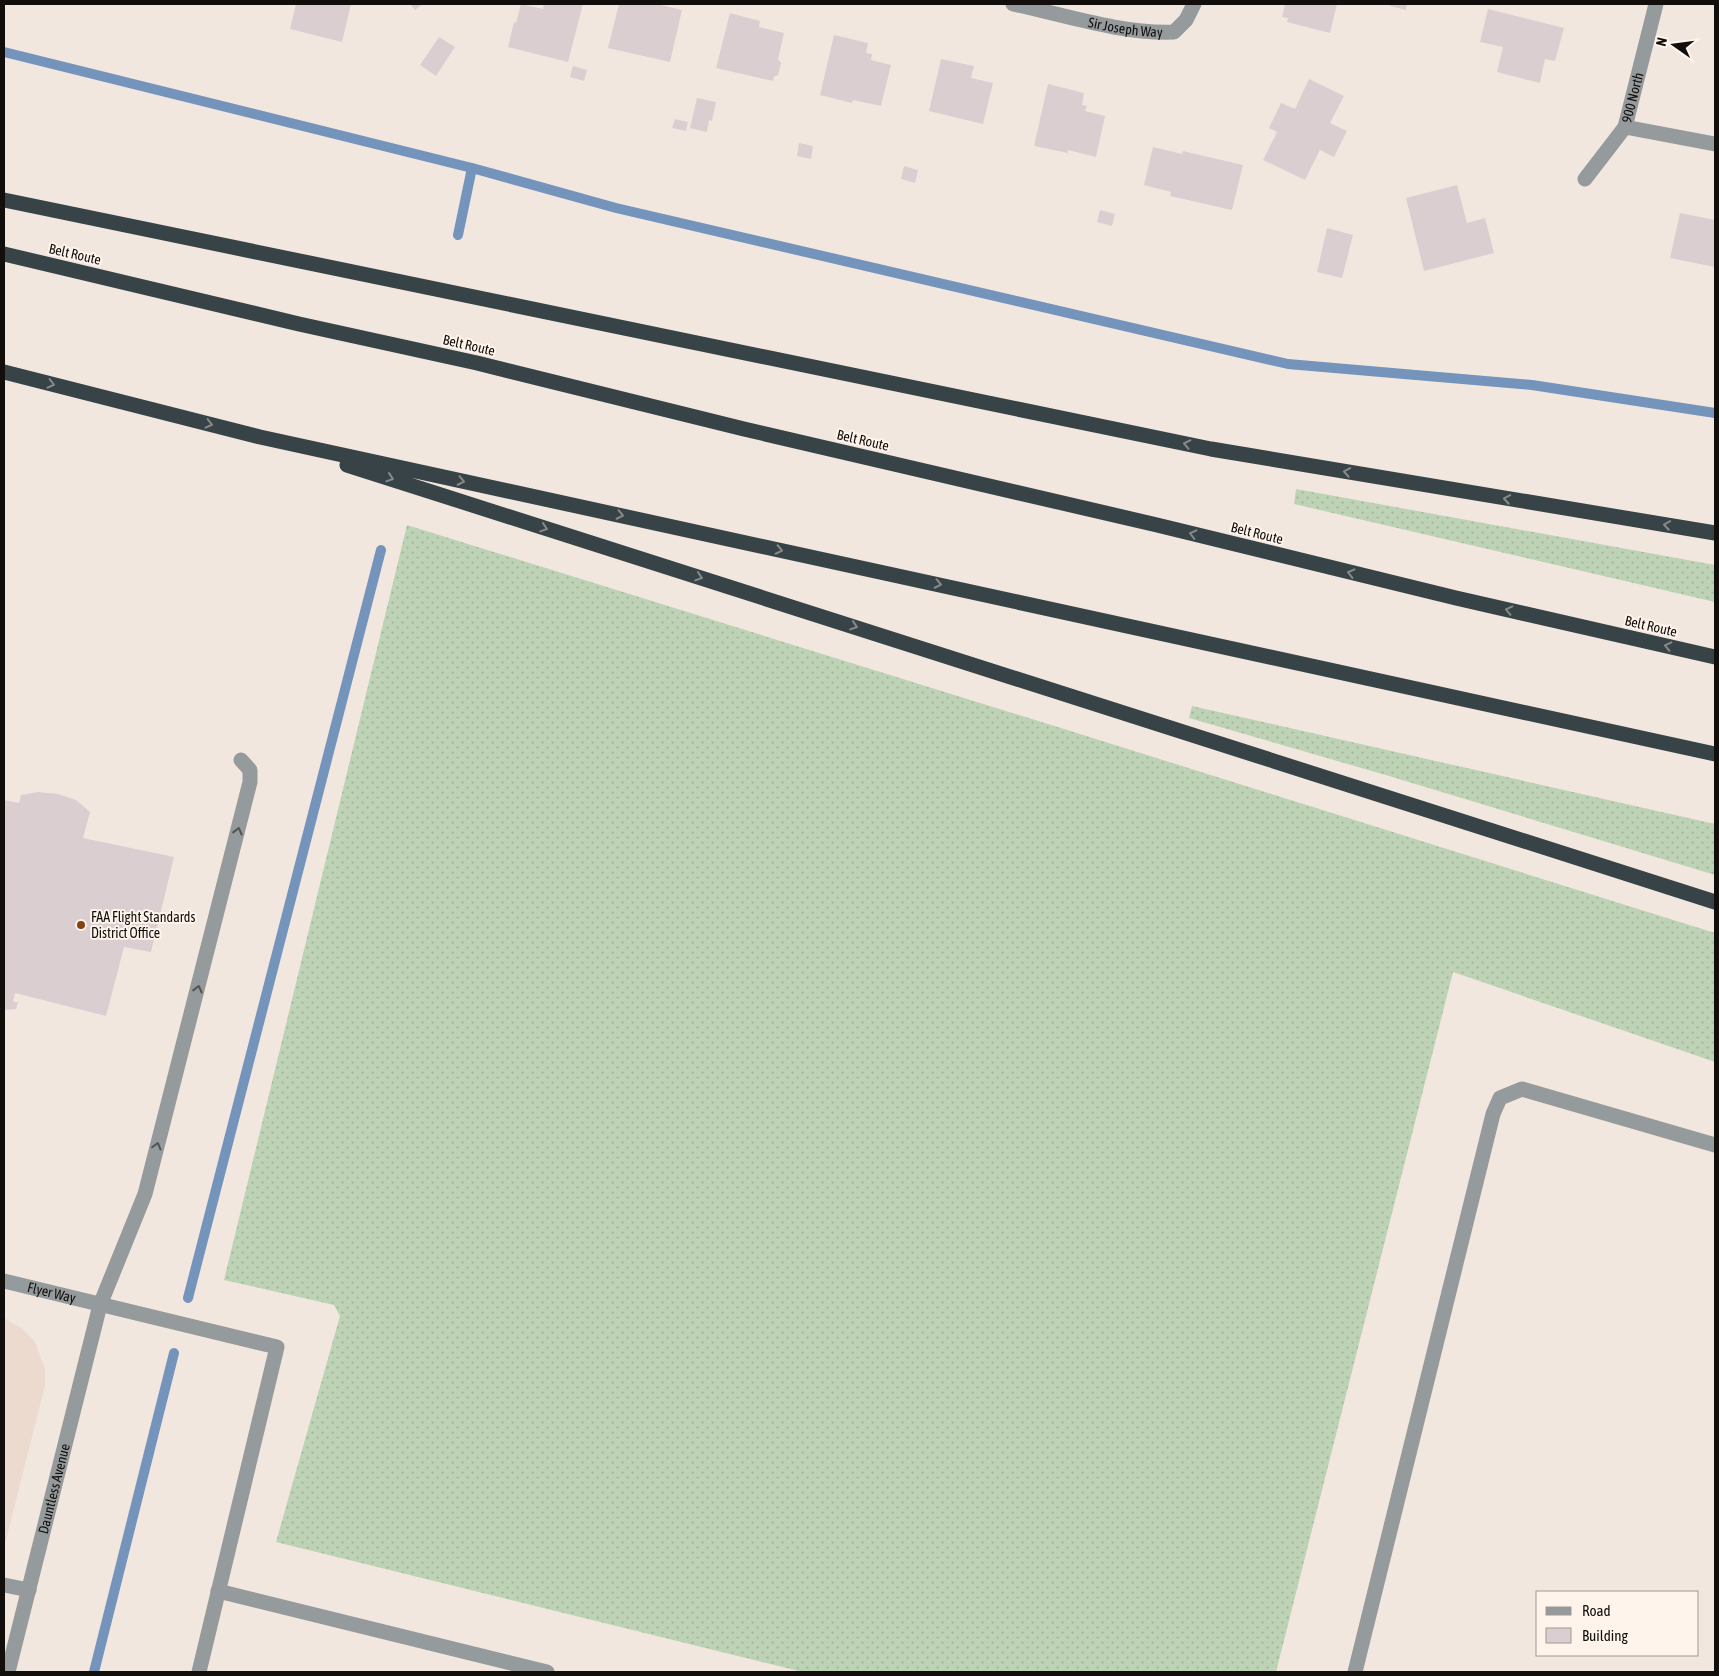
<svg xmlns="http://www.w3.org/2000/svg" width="1719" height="1676" font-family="'Asap Condensed',sans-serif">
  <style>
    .built { fill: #ecdace }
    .grass { fill: url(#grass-dots) }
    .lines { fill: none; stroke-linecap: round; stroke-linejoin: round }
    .stream { stroke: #7494bc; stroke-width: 10 }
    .building { fill: #dbced1 }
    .minor { stroke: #959a9c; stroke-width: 15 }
    .highway { stroke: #384347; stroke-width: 15 }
    .oneway { stroke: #888a89 }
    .oneway2 { stroke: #535454 }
    .poi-dot { fill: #854212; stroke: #fff4ec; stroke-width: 2 }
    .labels { text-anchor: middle; stroke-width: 4; stroke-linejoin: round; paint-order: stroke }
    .street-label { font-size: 14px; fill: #110e0b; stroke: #fff4ec }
    .poi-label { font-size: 14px; fill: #110e0b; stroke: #fff4ec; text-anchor: start }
  </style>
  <defs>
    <pattern id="grass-dots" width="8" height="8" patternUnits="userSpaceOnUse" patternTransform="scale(1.25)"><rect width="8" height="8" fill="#bed3b5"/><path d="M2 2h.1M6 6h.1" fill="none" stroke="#a2b49a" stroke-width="1.8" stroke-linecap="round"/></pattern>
  </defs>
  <rect width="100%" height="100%" fill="#f2e7df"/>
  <path class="built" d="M4,1318L23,1329L35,1342L45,1369V1385L4,1548Z"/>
  <path class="grass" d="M1296,489L1715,565V602L1294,504Z
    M407,525L1080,734L1715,933V1062L1453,972L1276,1672H803L276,1542L340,1316L334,1305L224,1280Z
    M1192,706L1715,824V875L1389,776L1189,718Z"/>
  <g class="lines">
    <path class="stream" d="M4,52L472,168L616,208L1288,364L1532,385L1715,413
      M458,235L472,168
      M188,1298L381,550
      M94,1672L174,1353"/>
  </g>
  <path class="building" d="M296,4H351L342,42L290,29Z
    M410,4H423L415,10Z
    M521,4L543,9L544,4H583L568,62L508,47L514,22L516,23Z
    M619,4H657L682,10L670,62L608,48Z
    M1285,4H1337L1330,33L1287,22L1288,18L1282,17Z
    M1390,4H1407L1406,10L1390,6Z
    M1488,9L1564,28L1555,61L1545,59L1540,83L1497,72L1503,47L1480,42Z
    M730,13L760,21L759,27L784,33L778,59L781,63L778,75L774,77L773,81L716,68Z
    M834,35L868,43L866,53L872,54L871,60L891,65L881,106L853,100L852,103L820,95Z
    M439,37L455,47L436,76L420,65Z
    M941,59L974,66L971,78L993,83L983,124L929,111Z
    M573,66L587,70L584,81L570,77Z
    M1309,79L1344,96L1330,123L1347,131L1334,157L1320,150L1305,180L1263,160L1277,132L1269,128L1281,103L1295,109Z
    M1048,84L1084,93L1082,105L1087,106L1085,111L1105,116L1096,157L1068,150V153L1034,146Z
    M697,98L716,102L712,121L709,120L707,132L690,128Z
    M675,119L688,122L686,131L672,128Z
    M799,143L813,146L811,159L797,156Z
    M1153,147L1182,154L1183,151L1243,165L1232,210L1170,196L1171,192L1144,185Z
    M904,166L918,170L915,183L901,179Z
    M1457,185L1467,223L1485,218L1494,253L1424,271L1406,198Z
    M1100,210L1115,214L1112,226L1097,222Z
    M1680,213L1715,220V267L1670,258Z
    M1327,228L1353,235L1342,278L1317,272Z
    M38,792L58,794L76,800L90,812L83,838L174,857L151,952L124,947L106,1016L15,993L13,1002H18L16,1009L4,1010V800L19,803L21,795Z"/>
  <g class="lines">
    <g class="minor">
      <path id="s1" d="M1013,4C1065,15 1121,34 1174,32L1186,20L1194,4"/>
      <path d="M1625,127L1715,144"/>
      <path id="s2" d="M1585,179L1625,127L1656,4"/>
      <path id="s3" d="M4,1281L277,1347L199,1672"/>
      <path d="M4,1585L29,1590"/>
      <path d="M218,1591L547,1672"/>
      <path id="s4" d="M8,1672L100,1305L145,1194L250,782V770L241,760"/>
      <path d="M1355,1672L1493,1114L1500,1098L1522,1089L1715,1145"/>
    </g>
    <path class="highway" d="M4,200L1211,449L1715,533
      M4,254L299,324L477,363L744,429L1157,525L1456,598L1715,657
      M4,372L260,437L1715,754
      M347,465L1715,902"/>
  </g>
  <defs><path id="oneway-chevron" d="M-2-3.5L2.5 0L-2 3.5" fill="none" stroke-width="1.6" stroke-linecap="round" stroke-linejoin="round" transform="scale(1.25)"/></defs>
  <g class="oneway">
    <use href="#oneway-chevron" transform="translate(51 384) rotate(14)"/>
    <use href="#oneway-chevron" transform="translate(209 424) rotate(14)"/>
    <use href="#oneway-chevron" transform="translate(1187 444) rotate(-168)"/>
    <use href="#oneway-chevron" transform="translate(1347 472) rotate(-170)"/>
    <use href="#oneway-chevron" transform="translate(390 478) rotate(18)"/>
    <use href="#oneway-chevron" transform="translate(461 481) rotate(12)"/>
    <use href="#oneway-chevron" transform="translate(1507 499) rotate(-170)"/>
    <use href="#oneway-chevron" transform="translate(620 515) rotate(12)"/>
    <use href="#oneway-chevron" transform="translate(1667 525) rotate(-171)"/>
    <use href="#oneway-chevron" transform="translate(544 528) rotate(18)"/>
    <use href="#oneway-chevron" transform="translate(1193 534) rotate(-166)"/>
    <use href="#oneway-chevron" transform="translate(779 550) rotate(12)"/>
    <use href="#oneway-chevron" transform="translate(1351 573) rotate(-166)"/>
    <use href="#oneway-chevron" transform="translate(699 577) rotate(18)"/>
    <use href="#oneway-chevron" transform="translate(938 584) rotate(12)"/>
    <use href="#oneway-chevron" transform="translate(1509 610) rotate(-167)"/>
    <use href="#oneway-chevron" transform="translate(854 626) rotate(18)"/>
    <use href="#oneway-chevron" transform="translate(1668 646) rotate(-167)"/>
  </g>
  <g class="oneway2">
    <use href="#oneway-chevron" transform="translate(238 831) rotate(-76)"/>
    <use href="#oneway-chevron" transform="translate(198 989) rotate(-76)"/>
    <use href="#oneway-chevron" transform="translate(157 1146) rotate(-75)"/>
  </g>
  <circle class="poi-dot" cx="81" cy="925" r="5"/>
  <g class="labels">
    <g class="street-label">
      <text dy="5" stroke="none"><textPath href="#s1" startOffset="115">Sir Joseph Way</textPath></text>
      <text dy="5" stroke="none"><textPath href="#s2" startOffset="96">900 North</textPath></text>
      <text transform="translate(75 254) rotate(13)" y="5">Belt Route</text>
      <text transform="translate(469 345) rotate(13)" y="5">Belt Route</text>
      <text transform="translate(863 440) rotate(13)" y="5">Belt Route</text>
      <text transform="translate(1257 533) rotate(14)" y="5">Belt Route</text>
      <text transform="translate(1651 626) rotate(13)" y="5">Belt Route</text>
      <text dy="5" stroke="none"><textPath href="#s3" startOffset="49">Flyer Way</textPath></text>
      <text dy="5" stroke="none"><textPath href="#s4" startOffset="189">Dauntless Avenue</textPath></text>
    </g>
    <g class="poi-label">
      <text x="91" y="922">FAA Flight Standards<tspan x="91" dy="16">District Office</tspan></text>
    </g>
  </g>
  <rect width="1719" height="1676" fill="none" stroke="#110e0b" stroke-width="10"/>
  <rect x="1536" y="1591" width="162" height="65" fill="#fff4ec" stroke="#a09892"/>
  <rect x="1546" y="1607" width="25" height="8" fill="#959a9c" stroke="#a09892"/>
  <text x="1582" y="1616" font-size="15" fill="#110e0b">Road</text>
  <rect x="1546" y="1628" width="25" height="15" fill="#dbced1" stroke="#a09892"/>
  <text x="1582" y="1641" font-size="15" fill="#110e0b">Building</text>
  <g transform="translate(1674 45) rotate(284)" stroke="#fff4ec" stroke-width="4" paint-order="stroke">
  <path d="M0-4L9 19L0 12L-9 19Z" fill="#110e0b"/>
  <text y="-8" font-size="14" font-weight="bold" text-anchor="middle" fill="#110e0b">N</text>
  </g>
</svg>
